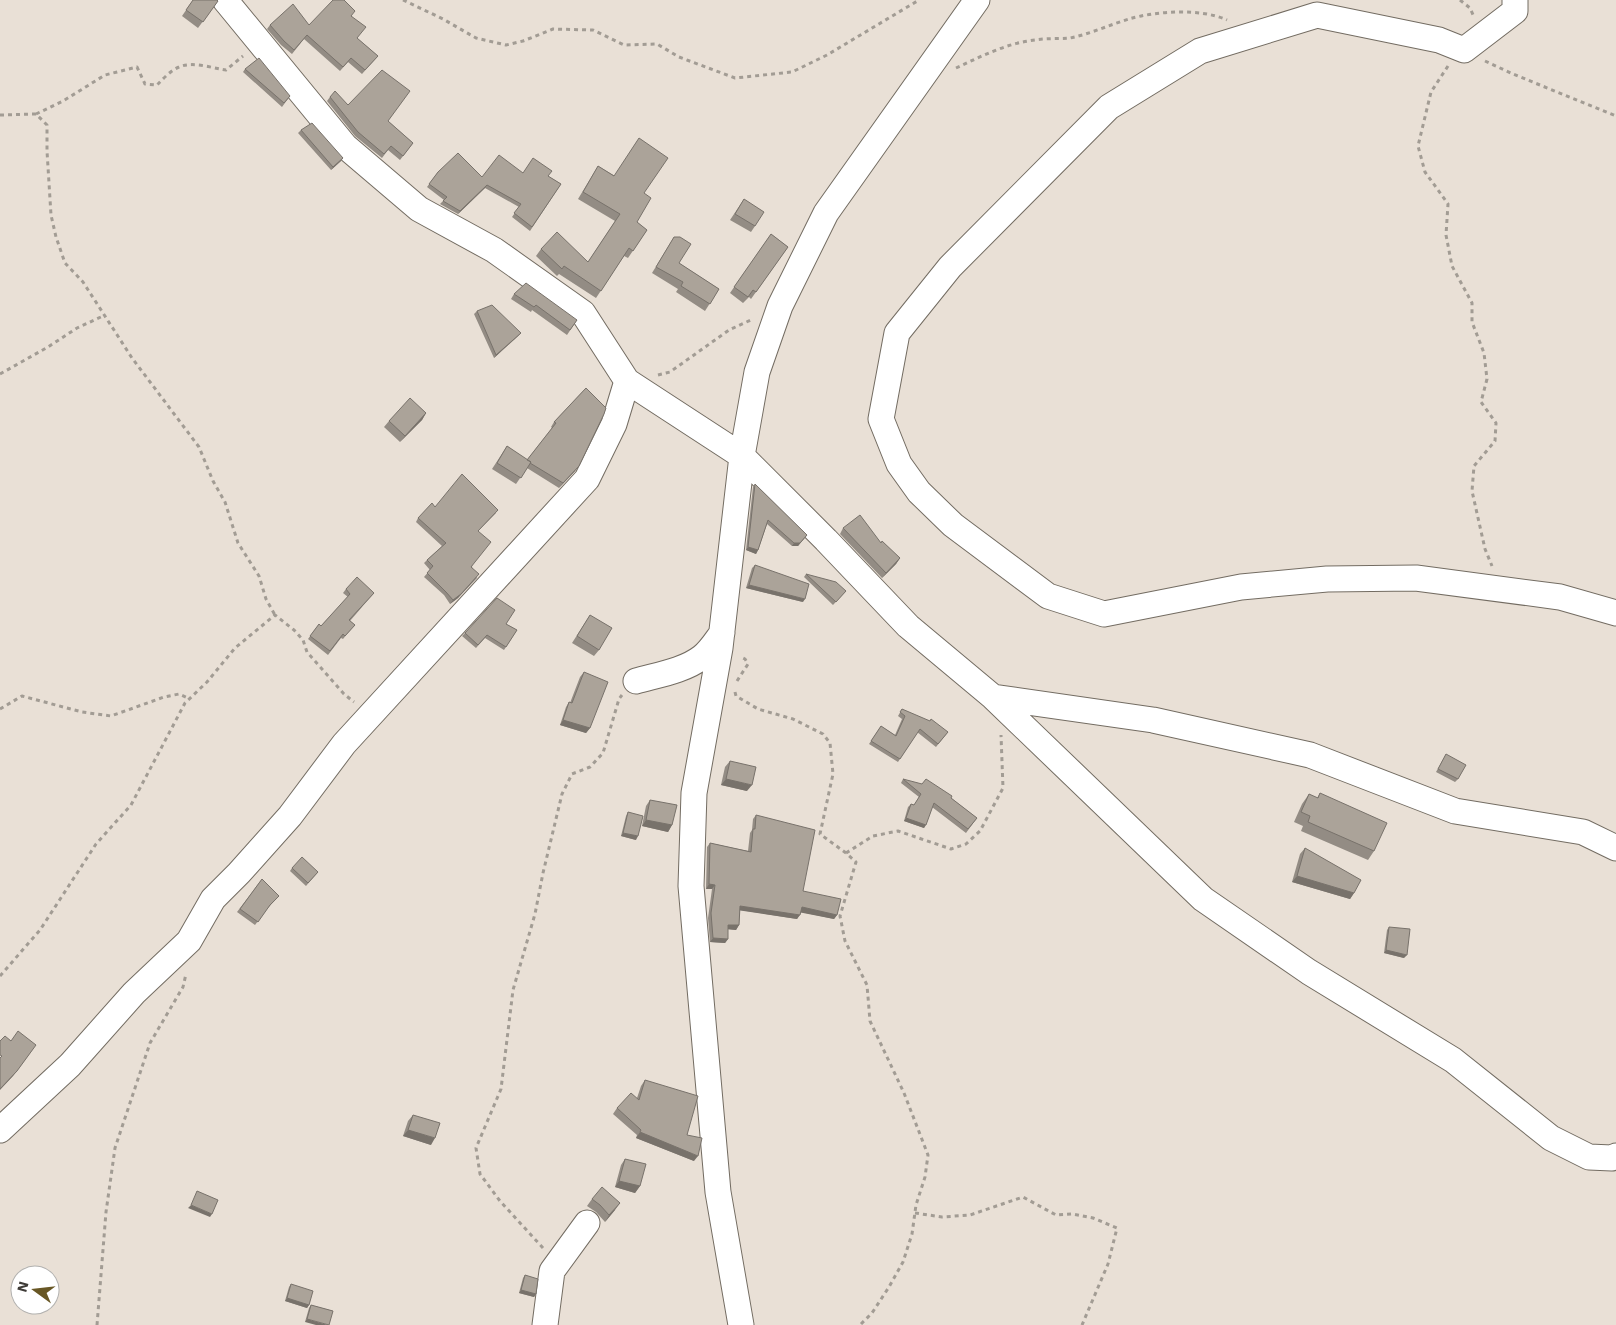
<svg xmlns="http://www.w3.org/2000/svg" width="1616" height="1325" font-family="'Work Sans',sans-serif">
  <style>
    .lines { fill: none; stroke-linecap: round; stroke-linejoin: round }
    .minor-casing { stroke: #736c62; stroke-width: 27 }
    .path { stroke: #a29c94; stroke-width: 3; stroke-dasharray: 4 4; stroke-linecap: butt }
    .minor { stroke: #fff; stroke-width: 25 }
    .wall { fill: #938c84 }
    .shaded-wall { fill: #78726b }
    .building { fill: #aba399; stroke: #78726b }
  </style>
  <rect width="100%" height="100%" fill="#e9e0d6"/>
  <g class="lines">
    <g class="minor-casing">
      <path id="minor" d="M225,0L345,146L419,209L494,250L583,313L627,381L742,456L826,540L908,626L993,697L1203,899L1309,972L1453,1060L1551,1138L1589,1157L1612,1158L1616,1156
        M1515,0V11L1464,50L1439,40L1317,15L1200,51L1109,107L950,267L897,333L881,419L899,464L919,492L953,525L1048,596L1104,614L1241,587L1327,579L1416,578L1560,597L1616,613
        M636,681C657,675 684,671 702,657C710,651 716,641 722,633
        M993,697L1153,720L1310,755L1455,811L1583,832L1616,848
        M0,1130L70,1065L134,993L189,941L213,899L239,873L290,816L344,744L587,479L614,424L627,381
        M545,1325L552,1271L587,1223
        M741,1325L718,1192L691,886L694,793L720,648L742,456L757,372L780,306L826,213L977,0"/>
    </g>
    <path class="path" d="M403,0L443,19L476,38L506,45L523,41L553,29L593,30L624,45L657,44L679,57L735,78L792,72L827,55L919,0
      M1460,0L1470,8L1474,17
      M1485,61L1513,74L1616,116
      M1448,66L1431,92L1418,146L1425,172L1448,204L1446,235L1452,266L1472,303V322L1484,353L1487,379L1481,402L1496,423L1495,441L1474,466L1472,491L1485,549L1492,566
      M956,68C982,56 1007,43 1035,40C1047,38 1059,39 1070,38C1090,34 1109,25 1129,19C1156,11 1201,8 1227,20
      M36,114L63,101L105,75L137,67L145,84L157,85C163,79 171,70 179,67C193,61 211,68 226,70L243,56
      M0,115L36,114L47,125V151L51,215L56,237L65,263L83,282L132,358L199,447L213,481L225,502L238,543L259,576L266,599L275,615
      M0,374L48,347L77,328L103,316
      M658,375L670,372L729,330L753,319
      M737,681L748,664L745,659L741,657
      M735,692L736,696L758,709L793,719L823,734L830,743L833,774L820,834L846,853L856,862L840,916L845,941L867,985L870,1021L904,1093L928,1155L925,1177L916,1205L912,1234L903,1262L889,1287L872,1313L860,1325
      M0,709L22,696L82,712L111,716L164,697L179,694L190,699
      M846,853L873,836L898,831L951,849L966,844L980,831L1003,788L1001,735
      M0,976L40,930L96,844L131,805L185,703L207,682L235,648L275,615L294,630L303,640L307,652L344,694L354,702
      M915,1213L942,1217L970,1215L1023,1197L1056,1215L1072,1214L1093,1218L1117,1228L1108,1264L1082,1325
      M543,1248L500,1201L480,1174L476,1148L501,1089L513,990L535,914L543,873L562,794L572,774L590,767L603,753L619,699L622,695
      M97,1325L106,1212L115,1148L150,1043L183,987L186,974"/>
    <use href="#minor" class="minor"/>
  </g>
  <path class="wall" d="M193,0L218,1L198,28L182,16Z
    M352,16L357,38L378,56L362,74L348,62L340,71L304,39L292,54L281,45L267,29L270,25H309Z
    M245,69L290,96L282,107L243,72Z
    M330,97L348,105L388,121L413,143L400,160L388,150L382,158L355,136L327,101Z
    M301,130L343,158L341,161L331,170L298,133Z
    M598,166L644,193L637,222L647,230L628,258L624,256L596,298L559,274L557,276L536,256L541,249L588,262L615,221L578,199Z
    M438,172L482,177L523,173L548,176L561,184L530,231L512,217L519,207L485,188L458,214L440,204L444,200L427,187Z
    M744,199L755,226L751,232L730,220Z
    M771,234L788,247L751,299L749,297L743,303L730,293Z
    M674,237L679,263L719,289L705,311L676,292L678,289L652,273Z
    M514,294L577,320L567,335L532,310L531,312L511,299Z
    M477,311L521,333L518,336L494,358L474,314Z
    M586,388L575,471L559,488L527,468L516,484L492,469L507,446L527,460L552,428L551,427L554,422Z
    M426,413L422,420L400,442L384,427L389,421Z
    M755,484L807,535L798,546H792L767,524L758,550L756,554L746,550L753,487Z
    M435,507L496,513L478,531L472,567L477,578L458,598L450,604L444,595L424,577L430,570L424,563L427,560L442,546L416,522L418,518Z
    M843,528L881,543L900,558L896,564L882,578L840,534Z
    M755,565L803,602L746,588L752,568Z
    M806,574L846,591L833,605L804,577Z
    M346,589L374,593L350,621L355,625L352,628L343,639L341,638L328,655L308,639L319,624L321,626L348,597L343,593Z
    M590,615L599,650L594,656L572,643Z
    M506,624L517,630L504,650L485,638L476,648L462,636L465,633Z
    M584,672L590,728L586,733L560,725L566,707L569,702L570,703L580,677Z
    M902,709L948,732L936,747L917,732L898,762L869,744L881,726L895,735L902,719L898,716Z
    M1446,754L1458,779L1455,782L1436,772Z
    M730,761L747,791L721,785L725,767Z
    M903,779L951,798L977,818L966,833L932,807L924,828L904,821L908,807L911,804L914,805L919,797L901,783Z
    M1320,793L1374,851L1368,860L1301,831L1303,826L1294,822L1302,804L1309,794L1317,798Z
    M650,800L672,825L668,832L642,826L646,806Z
    M628,812L636,840L621,836L626,816Z
    M756,815L803,891L837,915L834,919L801,912L797,919L740,910L739,925L736,930L728,929V939L725,943L710,942L708,918L712,889H706L707,847L710,843L748,851L750,833L752,830L753,819Z
    M1305,848L1354,893L1350,899L1292,882L1300,854Z
    M292,868L318,872L306,886L290,871Z
    M262,879L279,896L267,909L255,925L237,912Z
    M1389,927L1404,958L1384,953L1387,930Z
    M645,1080L687,1135L694,1161L636,1138L637,1135L613,1114L617,1108L637,1098L641,1086Z
    M413,1115L431,1145L403,1136L408,1121Z
    M625,1159L640,1186L635,1193L615,1187L621,1165Z
    M592,1199L615,1210L605,1222L596,1212L587,1206Z
    M525,1275L536,1294L534,1297L519,1293L523,1278Z
    M291,1284L309,1305L307,1308L285,1301L289,1287Z
    M311,1305L333,1311L305,1322L309,1308Z"/>
  <path class="shaded-wall" d="M343,158L341,161L331,170L333,167Z
    M487,185L485,188L458,214L460,211Z
    M521,333L518,336L494,358L496,355Z
    M426,413L422,420L400,442L405,436Z
    M579,466L575,471L559,488L563,483Z
    M807,535L798,546H792L794,543Z
    M748,547L758,550L756,554L746,550Z
    M900,558L896,564L882,578L886,573Z
    M479,574L458,598L450,604L453,600Z
    M749,585L805,599L803,602L746,588Z
    M563,720L590,728L586,733L560,725Z
    M726,779L752,785L747,791L721,785Z
    M906,818L926,825L924,828L904,821Z
    M646,820L672,825L668,832L642,826Z
    M623,833L638,836L636,840L621,836Z
    M1297,876L1354,893L1350,899L1292,882Z
    M709,884L715,885L712,889H706Z
    M740,906L800,915L797,919L737,910Z
    M802,907L837,915L834,919L798,912Z
    M728,925H739L736,930L725,929Z
    M713,938L728,939L725,943L710,942Z
    M1386,950L1407,955L1404,958L1384,953Z
    M33,1049L13,1076L0,1090V1089Z
    M408,1130L435,1138L431,1145L403,1136Z
    M640,1132L698,1156L694,1161L636,1138Z
    M619,1181L640,1186L635,1193L615,1187Z
    M620,1203L615,1210L605,1222L609,1215Z
    M191,1205L212,1214L210,1217L188,1208Z
    M521,1290L536,1294L534,1297L519,1293Z
    M287,1298L309,1305L307,1308L285,1301Z
    M307,1319L328,1325H316L305,1322Z"/>
  <path class="building" d="M193,0H217L218,1L203,22L186,10Z
    M333,0H344L355,11L351,16L366,27L357,38L378,56L365,70L351,58L343,67L307,35L294,50L284,41L270,25L293,4L309,25Z
    M259,58L290,96L284,103L245,69Z
    M382,70L410,91L388,121L413,143L403,156L391,146L384,154L358,132L330,97L335,91L348,105Z
    M312,123L343,158L333,167L301,130Z
    M639,138L668,158L644,193L651,198L637,222L647,230L633,251L629,248L601,291L564,266L562,269L541,249L557,232L588,262L620,214L583,192L598,166L614,176Z
    M458,153L482,177L499,155L523,173L533,158L552,171L548,176L561,184L532,227L514,213L521,204L487,185L460,211L443,201L447,197L429,184L438,172Z
    M744,199L764,212L755,226L735,214Z
    M771,234L788,247L756,292L753,290L748,297L734,287Z
    M674,237H680L691,244L679,263L719,289L710,304L681,286L683,282L656,267Z
    M526,283L577,320L570,330L536,305L534,307L514,294Z
    M492,305L521,333L496,355L477,311Z
    M586,388L606,408L604,414L579,466L563,483L530,463L531,462L527,460L556,423L554,422Z
    M410,398L426,413L405,436L389,421Z
    M507,446L531,462L521,478L497,463Z
    M462,474L498,510L478,531L491,542L471,567L479,574L461,594L453,600L446,592L427,573L433,566L427,560L446,543L418,518L432,503L435,507Z
    M755,484L807,535L800,543H794L768,520L758,550L748,547Z
    M860,515L881,543L882,541L900,558L886,573L843,528Z
    M755,565L809,584L805,599L749,585Z
    M806,574L836,582L846,591L836,602Z
    M357,577L374,593L349,620L355,625L345,636L343,634L330,651L310,636L319,624L321,626L350,594L346,589Z
    M497,598L515,610L506,624L517,630L506,647L487,635L478,645L465,633Z
    M590,615L612,628L599,650L577,636Z
    M584,672L608,682L590,728L563,720L569,702L572,703Z
    M902,709L930,721L931,719L948,732L938,744L920,729L900,759L871,741L881,726L896,736L905,716L900,712Z
    M1446,754L1466,765L1458,779L1438,769Z
    M730,761L756,767L752,785L726,779Z
    M903,779L922,784L926,779L952,796L951,798L977,818L968,829L934,803L926,825L906,818L911,804L914,805L921,794Z
    M1320,793L1387,823L1374,851L1308,822L1310,816L1301,812L1309,794L1318,798Z
    M650,800L677,805L672,825L646,820Z
    M628,812L643,816L638,836L623,833Z
    M756,815L815,830L803,891L841,899L837,915L802,907L800,915L740,906L739,925H728V939L713,938L711,913L715,885L709,884L710,843L751,852L753,829H755Z
    M1305,848L1361,880L1354,893L1297,876Z
    M302,857L318,872L308,883L292,868Z
    M262,879L279,896L270,905L258,922L240,909Z
    M1389,927L1410,929L1407,955L1386,950Z
    M18,1031L36,1045L17,1071L0,1089V1058L2,1056L0,1055V1041L5,1036L11,1041Z
    M645,1080L698,1096L687,1135L702,1138L698,1156L640,1132L641,1130L617,1108L631,1093L639,1100Z
    M413,1115L440,1123L435,1138L408,1130Z
    M625,1159L646,1164L640,1186L619,1181Z
    M602,1187L620,1203L609,1215L600,1205L592,1199Z
    M197,1191L218,1200L212,1214L191,1205Z
    M525,1275L538,1279L536,1294L521,1290Z
    M291,1284L313,1291L309,1305L287,1298Z
    M311,1305L333,1311L329,1325L307,1319Z"/>
  <g transform="translate(35 1290) rotate(285)"><circle r="24" fill="#ffffff" stroke="#b2b1af"/>
  <path d="M0-4L9 19L0 12L-9 19Z" fill="#685725"/>
  <text y="-8" font-size="14" font-weight="bold" text-anchor="middle" fill="#3e3b37">N</text>
  </g>
</svg>
